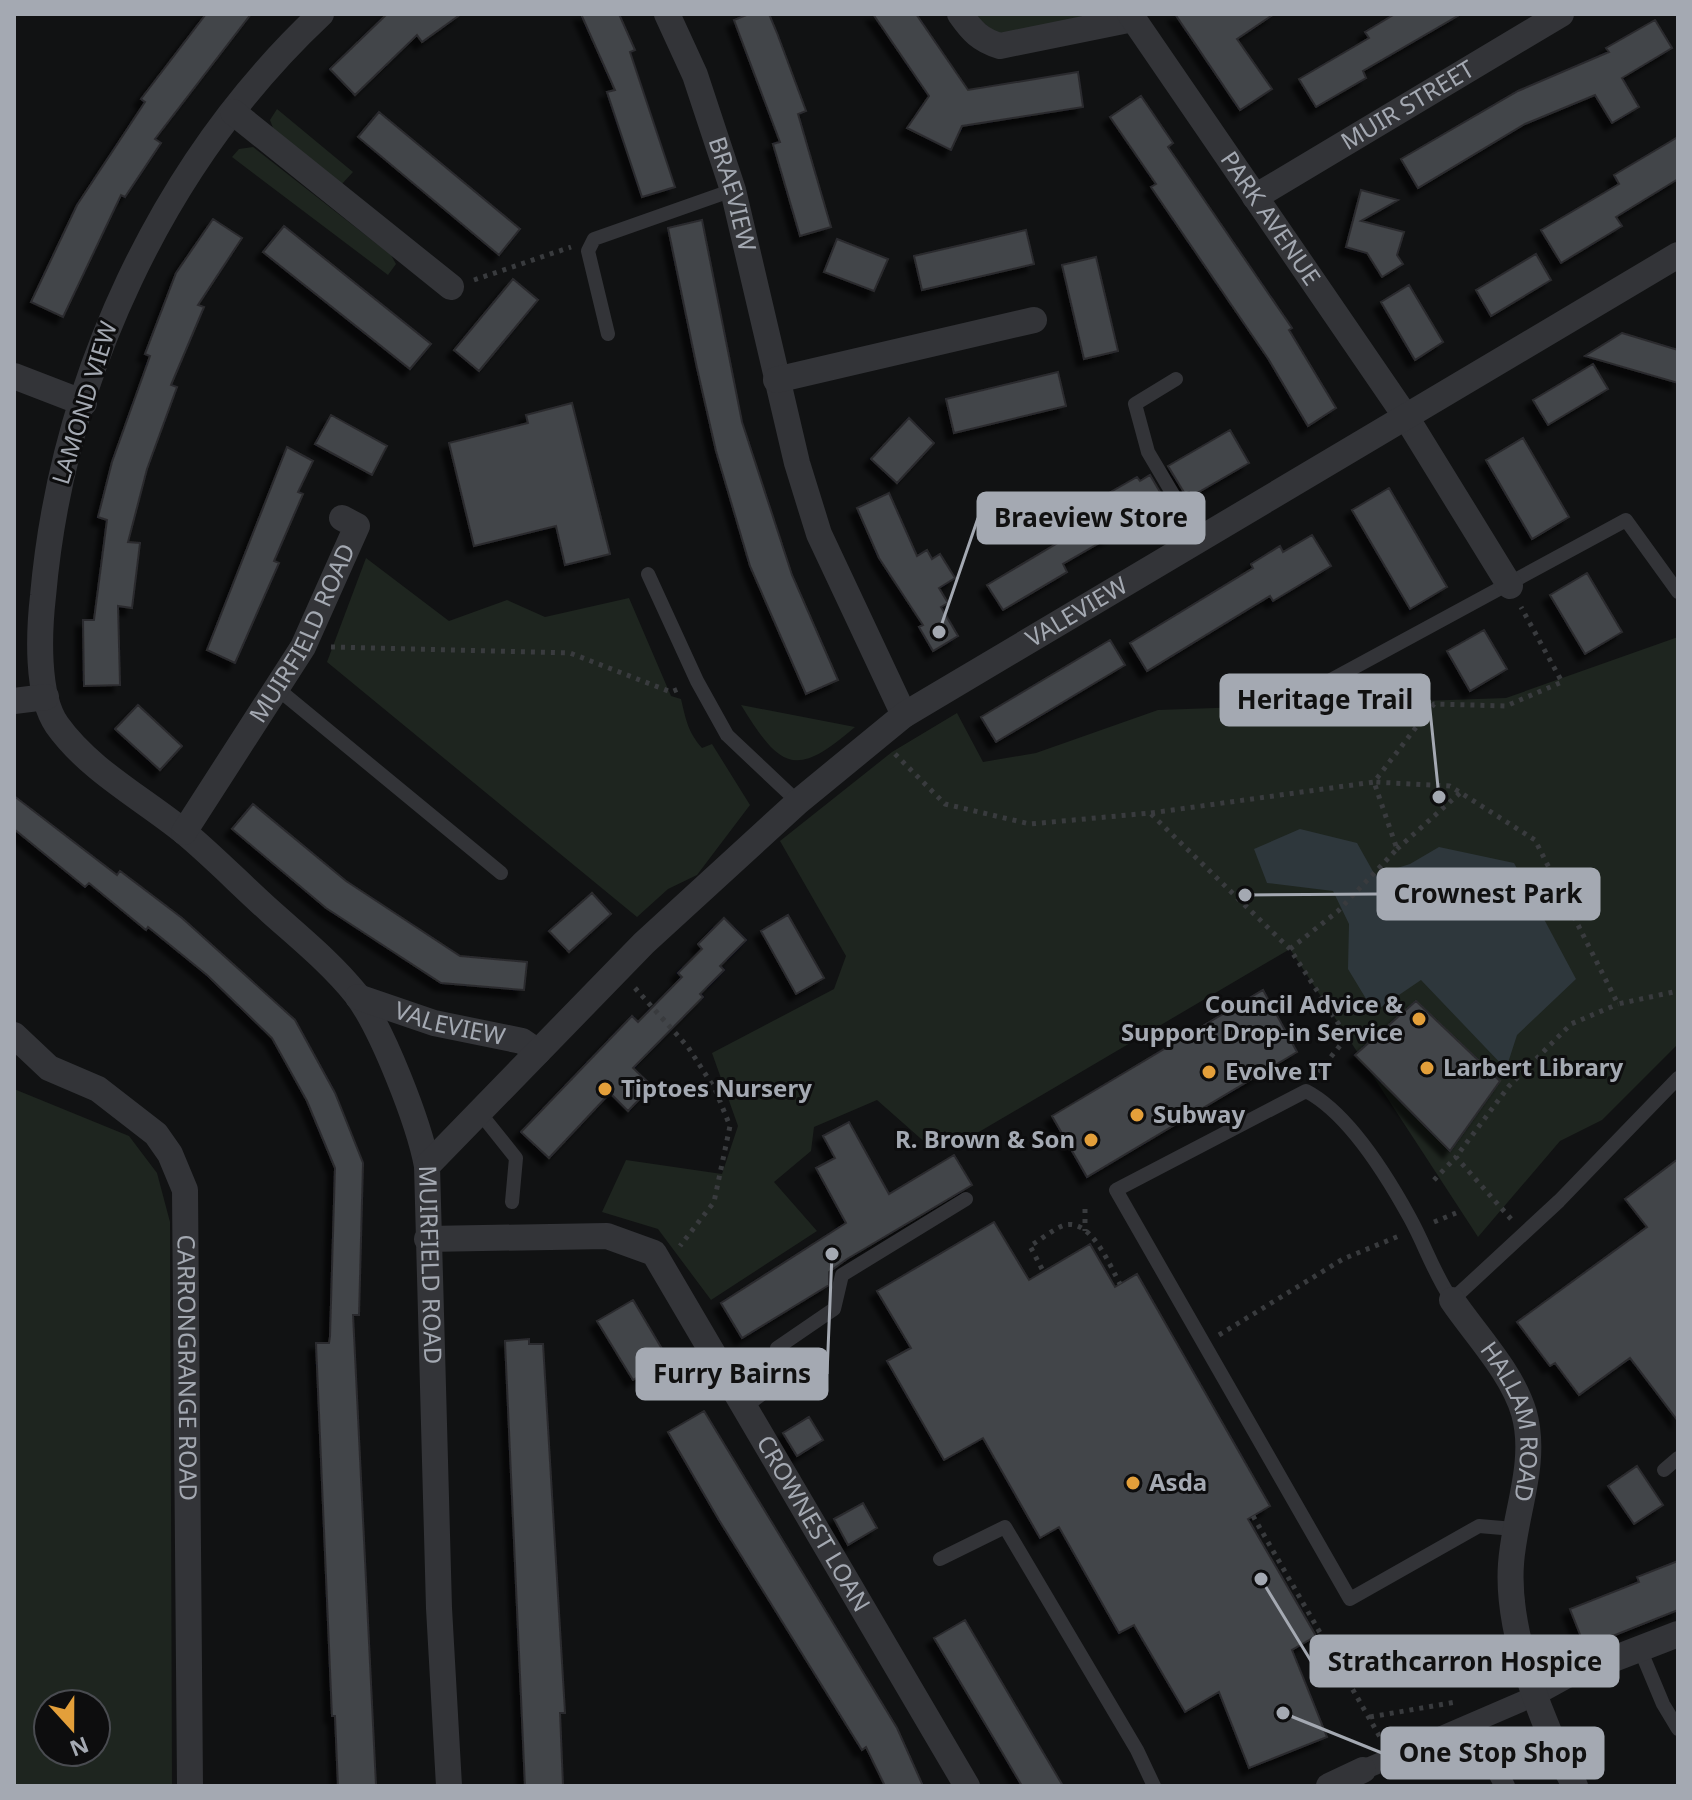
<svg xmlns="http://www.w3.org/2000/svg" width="1692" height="1800" font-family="'Noto Sans',sans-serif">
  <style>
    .green { fill: #1e251f; fill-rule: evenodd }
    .water { fill: #2e373c }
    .building { fill: #434548; stroke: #2c2c2f; stroke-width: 2; filter: url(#shadow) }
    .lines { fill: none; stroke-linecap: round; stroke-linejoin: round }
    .path { stroke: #393b3e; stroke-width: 5; stroke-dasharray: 4 6; stroke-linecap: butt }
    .service { stroke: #333438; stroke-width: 14 }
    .pedestrian { stroke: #333438; stroke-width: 20 }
    .minor { stroke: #333438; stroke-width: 26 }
    .poi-dot { fill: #e39f3a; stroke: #0d0d0e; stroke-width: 3 }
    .labels { text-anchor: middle; stroke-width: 6; stroke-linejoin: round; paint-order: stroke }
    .street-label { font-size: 24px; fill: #a4a9b2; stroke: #0d0d0e }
    .poi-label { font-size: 24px; font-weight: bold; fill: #a4a9b2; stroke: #0d0d0e; text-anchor: start }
    .leader { fill: none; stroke: #a4a9b2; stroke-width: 3 }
    .callout-dot { fill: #a4a9b2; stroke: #0d0d0e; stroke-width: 3 }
    .callout { fill: #a4a9b2; stroke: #a4a9b2; stroke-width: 3 }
    .callout-label { font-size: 26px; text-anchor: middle; font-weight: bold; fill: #111 }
  </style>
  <defs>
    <filter id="shadow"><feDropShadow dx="-7" dy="7" stdDeviation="2" flood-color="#0009"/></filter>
  </defs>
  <rect width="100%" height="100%" fill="#111213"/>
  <path class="green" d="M972,14H1098L999,35Z
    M277,109L353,172L341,185L273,128L270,120Z
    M253,147L391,255L396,264L388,275L232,157L239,149Z
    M366,558L449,621L507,600L545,617L629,598L671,696L681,699C686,720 688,732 702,748L712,744L750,805L697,875L668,889L637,917L327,662Z
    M1678,637V1044L1602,1120L1560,1141L1478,1237L1290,949L955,1146L945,1131L928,1145L877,1100L814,1127L811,1151L774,1182L817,1231L711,1300L658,1229L602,1212L626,1160L722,1174L738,1126L712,1053L834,989L846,956L780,841L892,752L957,713L983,762L1036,753L1158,710L1506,698Z
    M741,705L855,727C796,778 781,770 741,705Z
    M14,1089L129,1136L157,1173L170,1222L172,1786H14ZM96,1704V1752H48V1704Z"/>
  <path class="water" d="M1300,829L1357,843L1375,875L1410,864L1439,847L1514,863L1576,979L1517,1035L1506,1069L1421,980L1374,1012L1348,969L1349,924L1333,891L1267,883L1254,849Z"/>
  <path class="building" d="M206,14H251L155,139L161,143L125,197L121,195L63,317L31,302L77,205L145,102L141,99Z
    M387,14H461L422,42L417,35L355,95L330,69Z
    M581,14H619L635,50L630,52L675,187L642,197L607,92L615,90Z
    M749,14H769L777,33L806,111L798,114L831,227L800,236L773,144L780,142L734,20Z
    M873,14H916L968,90L1078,72L1083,107L962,126L951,150L907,128L929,96Z
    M1175,14H1274L1237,39L1272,89L1240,110Z
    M1395,14H1461L1363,71L1366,78L1316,107L1299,79L1369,38L1365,32Z
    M1655,20L1672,48L1622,78L1639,107L1612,123L1595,95L1525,124L1418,188L1401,159L1518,91L1609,52L1606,48Z
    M1141,96L1173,143L1168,147L1292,328L1289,330L1336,408L1308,426L1269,360L1151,187L1156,184L1110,117Z
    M379,112L520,229L499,255L358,137Z
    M1678,137V179L1616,217L1622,226L1561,263L1541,230L1619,184L1614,175Z
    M1361,190L1398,200L1361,221L1404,232L1397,255L1403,264L1382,277L1367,253L1346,247Z
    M213,219L242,238L198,305L204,307L171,385L177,387L147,469L128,542L140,543L132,608L118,606L120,685L84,686L83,620H94L107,520L98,517L112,462L150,356L145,354L176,273Z
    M702,220L742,422L792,575L838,680L806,694L750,566L716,451L697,368L668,228Z
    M284,226L431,344L410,369L263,252Z
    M1026,230L1034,264L922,290L914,256Z
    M837,239L888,259L874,291L824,272Z
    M1536,254L1551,280L1491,316L1476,290Z
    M1096,257L1118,351L1084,359L1062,265Z
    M513,279L538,300L479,371L454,350Z
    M1409,285L1443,342L1415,360L1381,302Z
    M1622,333L1678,350V383L1585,356Z
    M1593,364L1608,389L1548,425L1533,400Z
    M1058,372L1066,406L954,433L946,399Z
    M572,403L610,554L565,565L556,526L474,546L449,443L528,423L526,415Z
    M331,415L387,446L372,475L315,444Z
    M909,418L934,443L897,483L871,459Z
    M1230,430L1249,463L1192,496L1189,492L1185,494L1168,466Z
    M1523,438L1569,517L1532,539L1486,460Z
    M287,447L313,461L298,492L303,494L274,561L279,563L235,663L207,650Z
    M1150,475L1167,504L1063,564L1067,572L1003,610L987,585L1088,525L1079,510L1137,477L1140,481Z
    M1389,488L1447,587L1410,609L1352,510Z
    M889,493L917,556L927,550L932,559L940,554L955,578L939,588L948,603L941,607L958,636L933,651L919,627L923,625L879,558L857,508Z
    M1312,535L1331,566L1273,601L1270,596L1147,671L1130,643L1253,568L1251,564L1280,546L1283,552Z
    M1587,573L1622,632L1585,654L1550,595Z
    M1484,630L1507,669L1470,691L1447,651Z
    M1110,640L1125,665L996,742L981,717Z
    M138,705L182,746L160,770L115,729Z
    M14,796L117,875L120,871L182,918L295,1020L335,1093L363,1163L359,1315H353L376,1786H338L335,1716H332L316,1343H329L330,1337L335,1168L307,1101L272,1038L207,975L148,927L146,930L89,883L85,887L14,829Z
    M253,804L346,881L460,956L527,962L524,990L441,983L326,908L232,829Z
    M592,893L611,914L569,952L549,931Z
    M788,915L824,978L796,994L761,931Z
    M724,918L746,940L720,966L724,970L700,994L703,997L633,1068L652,1086L628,1111L610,1093L549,1158L521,1132L632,1016L638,1022L682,977L678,973L702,949L698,944Z
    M1263,990L1297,1052L1087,1177L1052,1116Z
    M1416,1001L1500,1081L1450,1151L1355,1055Z
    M849,1122L889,1194L954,1155L972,1185L847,1259L829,1272V1285L742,1338L721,1303L846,1223L816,1168L835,1158L823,1136Z
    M1678,1159V1421L1630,1358L1579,1395L1555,1363L1550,1366L1517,1322L1647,1227L1625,1199Z
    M994,1222L1029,1280L1090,1244L1115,1287L1137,1274L1270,1506L1248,1519L1316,1636L1292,1650L1327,1737L1249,1768L1219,1692L1185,1712L1134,1625L1119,1633L1059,1527L1040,1538L983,1438L944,1460L887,1361L911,1348L877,1291Z
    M633,1300L668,1359L633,1380L597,1321Z
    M529,1339V1344H543L565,1713H560L563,1786H525L505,1341Z
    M704,1411L897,1728L923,1786H885L866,1747L862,1750L719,1520L668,1432Z
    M809,1417L823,1440L797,1456L783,1433Z
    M1637,1466L1663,1505L1634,1524L1608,1486Z
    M863,1503L877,1528L848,1545L834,1519Z
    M1678,1561V1610L1585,1647L1570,1609L1639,1582L1637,1577Z
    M965,1620L1041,1749L1063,1786H1022L999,1747L934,1638Z"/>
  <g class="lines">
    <path class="path" d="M474,280L571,247
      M331,647L570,653L671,692L681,688
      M895,754L945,804L1030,824L1150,813L1290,949L1347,1037L1317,1074
      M1151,813L1374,782L1434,704L1506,706L1562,682L1521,607
      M1397,849L1460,793
      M1290,949L1338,911L1397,849L1374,782L1450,786L1535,840L1618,1004L1678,991
      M635,988L688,1047L715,1089L730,1126L714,1202L680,1246
      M1434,1180L1456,1157
      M1085,1209V1231
      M1511,1219L1456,1157L1509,1086L1571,1024L1618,1004
      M1434,1222L1456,1213
      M1042,1269L1030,1246C1040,1240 1051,1231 1062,1226C1090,1215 1110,1266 1120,1284
      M1219,1335L1343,1259L1399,1236
      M1253,1516L1380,1737
      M1370,1717L1456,1702"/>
    <path class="service" d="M608,334L588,251L594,239L733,190
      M1176,379L1135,404L1148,452L1200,540
      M648,574L697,681L727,735L798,802
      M1331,680L1626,520L1678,592
      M279,690L501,873
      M480,1113L516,1158L512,1202
      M746,1406L778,1382L777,1348L834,1309L842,1275L966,1199
      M1664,1470L1678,1458
      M1514,1529L1479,1526L1350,1599L1116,1190L1306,1091C1348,1113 1387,1176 1410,1218C1425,1245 1434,1274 1452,1300L1559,1201L1678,1078
      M940,1559L1005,1527L1137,1750L1154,1786
      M1640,1649L1663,1704L1678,1729"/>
    <path class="pedestrian" d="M1471,1724L1505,1786
      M1363,1770L1537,1695L1577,1673"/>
    <g class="minor">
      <path id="s1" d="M321,14C162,163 62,380 43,596C39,631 36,695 57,725C89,770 142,798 184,832C214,857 242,886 271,912C300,938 331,963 356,994C382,1028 419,1123 427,1166L439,1608L449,1786"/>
      <path id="s2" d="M667,14L695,75L733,190L797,463L819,534L904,715"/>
      <path d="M960,14C972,31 980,40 1000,46L1133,19"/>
      <path id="s3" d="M1130,14L1406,417L1510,586"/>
      <path d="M233,112L451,287"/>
      <path id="s4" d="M1255,197L1561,14"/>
      <path d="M14,376L84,403"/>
      <path d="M776,380L1034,320"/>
      <path d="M14,701L46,697"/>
      <path id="s5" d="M184,832L303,647L357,526L342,518"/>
      <path id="s6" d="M358,997L434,1023L522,1041L538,1052"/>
      <path id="s7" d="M14,1035L49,1068L98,1089L156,1134L170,1154L185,1190L190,1786"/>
      <path id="s8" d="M427,1166L644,943L798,802L904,715L1678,255"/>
      <path id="s9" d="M427,1239L607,1236L654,1253L967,1786"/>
      <path id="s10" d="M1452,1300C1475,1334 1512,1372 1524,1413C1538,1463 1514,1515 1511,1564C1506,1632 1543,1727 1575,1786"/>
      <path d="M1577,1673L1678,1634"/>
      <path d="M1329,1786L1363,1770"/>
    </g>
  </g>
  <g class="poi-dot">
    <circle cx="1419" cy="1019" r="8"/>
    <circle cx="1427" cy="1068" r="8"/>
    <circle cx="1209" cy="1072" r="8"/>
    <circle cx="605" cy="1089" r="8"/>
    <circle cx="1137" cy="1115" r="8"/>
    <circle cx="1091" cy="1140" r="8"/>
    <circle cx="1133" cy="1483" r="8"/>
  </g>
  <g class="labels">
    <g class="street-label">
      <text dy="8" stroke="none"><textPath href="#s4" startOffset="178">MUIR STREET</textPath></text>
      <text dy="8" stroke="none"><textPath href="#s2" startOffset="192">BRAEVIEW</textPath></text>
      <text dy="8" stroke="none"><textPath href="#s3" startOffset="248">PARK AVENUE</textPath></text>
      <text transform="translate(85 403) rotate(-73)" y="8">LAMOND VIEW</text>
      <text dy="8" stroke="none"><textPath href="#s8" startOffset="858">VALEVIEW</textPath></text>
      <text dy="8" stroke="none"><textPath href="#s5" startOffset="232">MUIRFIELD ROAD</textPath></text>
      <text dy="8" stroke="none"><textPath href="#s6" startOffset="96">VALEVIEW</textPath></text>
      <text dy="8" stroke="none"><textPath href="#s1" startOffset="1480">MUIRFIELD ROAD</textPath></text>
      <text dy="8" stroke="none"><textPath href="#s7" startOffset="416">CARRONGRANGE ROAD</textPath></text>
      <text dy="8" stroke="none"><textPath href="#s10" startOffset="140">HALLAM ROAD</textPath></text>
      <text dy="8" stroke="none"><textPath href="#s9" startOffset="544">CROWNEST LOAN</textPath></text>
    </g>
    <g class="poi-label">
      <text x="1403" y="1013" text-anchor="end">Council Advice &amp;<tspan x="1403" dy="28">Support Drop-in Service</tspan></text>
      <text x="1443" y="1076">Larbert Library</text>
      <text x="1225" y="1080">Evolve IT</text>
      <text x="621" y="1097">Tiptoes Nursery</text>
      <text x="1153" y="1123">Subway</text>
      <text x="1075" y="1148" text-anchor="end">R. Brown &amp; Son</text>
      <text x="1149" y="1491">Asda</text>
    </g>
  </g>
  <path class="leader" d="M939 632L978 518M1439 797L1429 700M1245 895L1378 894M832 1254L827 1374M1261 1579L1311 1661M1283 1713L1382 1753"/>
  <g class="callout-dot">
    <circle cx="939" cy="632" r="8"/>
    <circle cx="1439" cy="797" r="8"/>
    <circle cx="1245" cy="895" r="8"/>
    <circle cx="832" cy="1254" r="8"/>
    <circle cx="1261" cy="1579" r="8"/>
    <circle cx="1283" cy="1713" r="8"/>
  </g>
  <g class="callout">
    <rect x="978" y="493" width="226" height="50" rx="8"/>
    <rect x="1221" y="675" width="208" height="50" rx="8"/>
    <rect x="1378" y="869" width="221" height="50" rx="8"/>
    <rect x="637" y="1349" width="190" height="50" rx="8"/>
    <rect x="1311" y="1636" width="307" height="50" rx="8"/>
    <rect x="1382" y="1728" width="221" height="50" rx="8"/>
  </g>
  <g class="callout-label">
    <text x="1091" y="527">Braeview Store</text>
    <text x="1325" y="709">Heritage Trail</text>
    <text x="1488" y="903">Crownest Park</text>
    <text x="732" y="1383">Furry Bairns</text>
    <text x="1465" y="1671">Strathcarron Hospice</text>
    <text x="1493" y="1762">One Stop Shop</text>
  </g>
  <rect width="1692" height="1800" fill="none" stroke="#a4a9b2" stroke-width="32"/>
  <g transform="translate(72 1728) rotate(159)"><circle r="38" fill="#0d0d0e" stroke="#494b50" stroke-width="2"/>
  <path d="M0-6L14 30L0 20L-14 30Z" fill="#e39f3a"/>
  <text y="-12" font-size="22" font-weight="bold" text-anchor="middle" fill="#a4a9b2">N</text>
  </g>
</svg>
